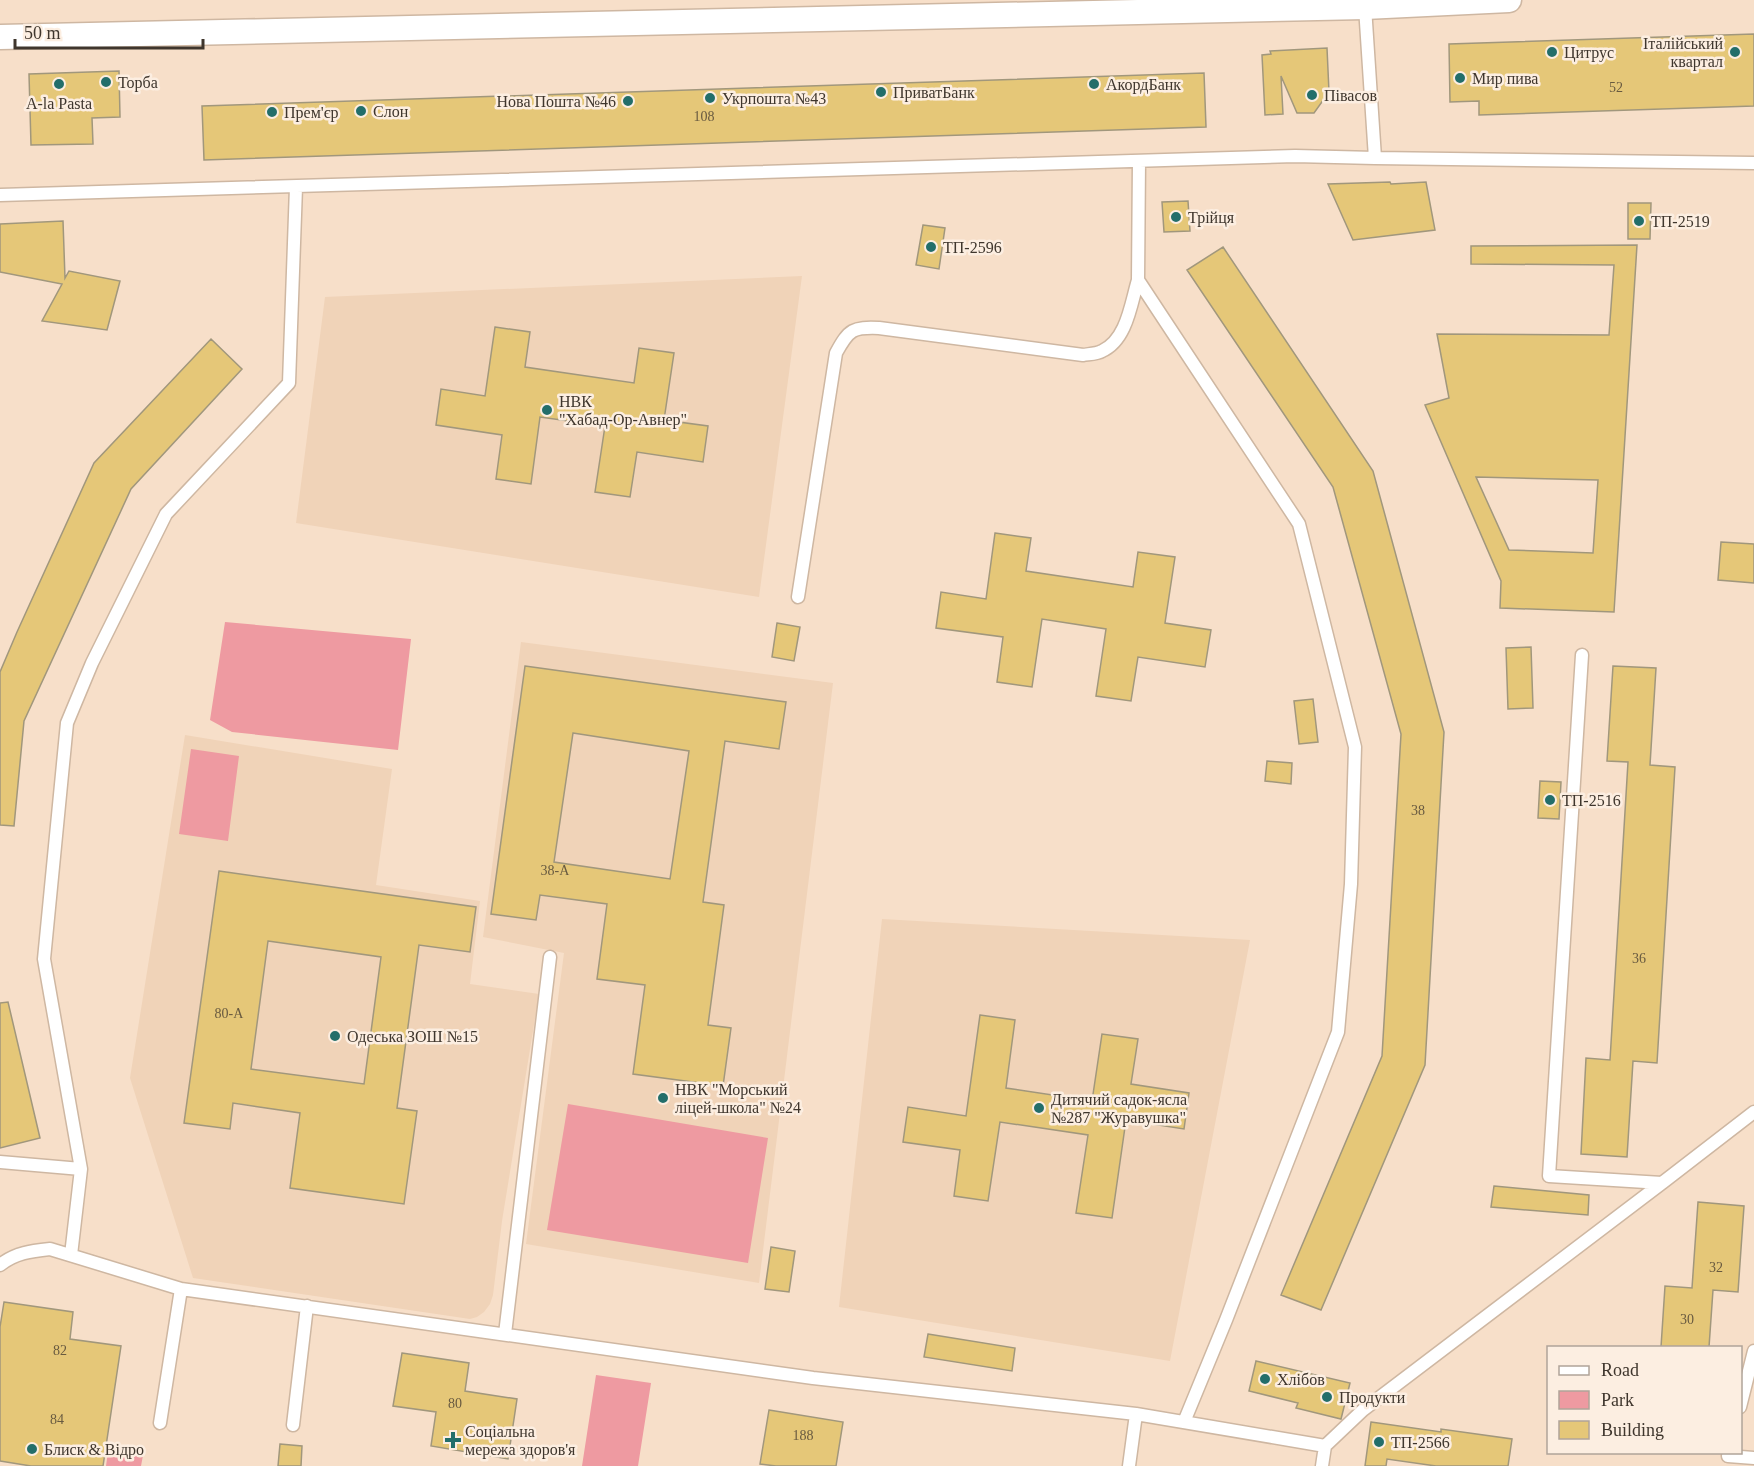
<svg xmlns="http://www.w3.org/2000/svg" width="1754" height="1466" font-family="'Times New Roman',serif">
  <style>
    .built { fill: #f0d3b8 }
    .green { fill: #ee9aa1 }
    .building { fill: #e5c778; stroke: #a1977c; stroke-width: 1.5; fill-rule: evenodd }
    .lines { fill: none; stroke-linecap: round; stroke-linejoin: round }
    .service-casing { stroke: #ceb7a2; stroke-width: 15 }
    .minor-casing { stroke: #ceb7a2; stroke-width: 27 }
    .service { stroke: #fff; stroke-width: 12 }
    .minor { stroke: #fff; stroke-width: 24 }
    .poi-dot { fill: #236e6a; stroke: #fceee1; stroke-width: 2 }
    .labels { text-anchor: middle; stroke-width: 5; stroke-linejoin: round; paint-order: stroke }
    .number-label { font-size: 14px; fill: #685a40 }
    .poi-label { font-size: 16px; fill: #3f362d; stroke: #fceee1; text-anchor: start }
  </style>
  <rect width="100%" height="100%" fill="#f7dfc9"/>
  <path class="built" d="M802,276L759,597L296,523L325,297Z
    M521,642L833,683L759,1283L526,1244L564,953L483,937Z
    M185,735L392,769L376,885L480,901L470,984L539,994L502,1221L493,1295L490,1304L484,1312L477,1317L470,1319L193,1278L130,1078Z
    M882,919L1250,940L1170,1361L839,1307Z"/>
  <path class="green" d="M225,622L411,639L398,750L232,732L210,720Z
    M191,749L239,756L228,841L179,834Z
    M568,1104L768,1138L748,1263L547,1230Z
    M596,1375L651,1383L638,1466H582Z
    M109,1444L144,1450L141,1466H106Z"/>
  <path class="building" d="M1754,34V106L1479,115V101L1450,102L1449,44Z
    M1327,48L1329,92L1314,113H1297L1281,76L1283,114L1265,115L1262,55L1271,54L1270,51Z
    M119,71L120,117L92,118L93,144L31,145L29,74Z
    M1204,73L1206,127L204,160L202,106Z
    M1390,182L1391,184L1426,182L1435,230L1353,240L1328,184Z
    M1188,201L1190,231L1164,232L1162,202Z
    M1628,203H1651L1650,239H1628Z
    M63,221L65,278L69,271L120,281L107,330L42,321L62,284L0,272V224Z
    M923,225L945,228L939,269L916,265Z
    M1637,245L1614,612L1500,608L1501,581L1425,405L1449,398L1437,334L1609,335L1614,265L1471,264V246ZM1476,477L1598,480L1593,553L1509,550Z
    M1223,247L1373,471L1444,732L1425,1065L1321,1310L1281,1295L1382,1056L1401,734L1333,487L1187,270Z
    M495,327L530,332L525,367L634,383L639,348L674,353L664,420L708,426L703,462L637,452L630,497L595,492L605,426L540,417L531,484L496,479L502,435L436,425L441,389L485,396Z
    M211,339L242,369L131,489L24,721L14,826L0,825V672L17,632L94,463Z
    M995,533L1031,538L1026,571L1133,587L1138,552L1175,557L1165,623L1211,630L1205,667L1138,657L1131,701L1096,696L1106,629L1042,619L1032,687L997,682L1003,637L936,628L941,592L986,599Z
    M1721,542L1754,544V583L1718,580Z
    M777,623L800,627L794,661L772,657Z
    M1531,647L1533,708L1508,709L1506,648Z
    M525,666L786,702L779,749L725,741L703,902L724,905L708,1025L731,1028L723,1086L633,1074L645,985L597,979L607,904L540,895L536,920L491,914ZM573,733L689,751L670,879L554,862Z
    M1613,666L1656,668L1650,765L1675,767L1657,1063L1633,1061L1627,1157L1581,1154L1586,1058L1610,1060L1628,762L1607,761Z
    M1313,699L1318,742L1299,744L1294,701Z
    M1267,761L1292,763L1291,784L1265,781Z
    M1540,781L1561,782L1559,819L1538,818Z
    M219,871L476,907L470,952L419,945L397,1108L417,1111L404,1204L290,1188L300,1113L233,1103L230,1129L184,1123ZM268,941L381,957L364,1084L251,1069Z
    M8,1002L40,1138L0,1148V1003Z
    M980,1015L1015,1020L1006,1088L1092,1101L1102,1034L1138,1039L1131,1084L1189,1093L1184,1129L1126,1120L1112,1218L1076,1213L1088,1135L1000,1122L988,1201L954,1196L960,1150L903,1142L908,1107L966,1116Z
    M1494,1186L1589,1195L1588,1215L1491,1207Z
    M1698,1202L1744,1206L1738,1292L1713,1290L1709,1347H1661L1665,1286L1692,1288Z
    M771,1247L795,1251L789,1292L765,1289Z
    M4,1302L73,1312L70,1339L121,1346L103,1466H31L0,1461V1327Z
    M928,1334L1015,1348L1012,1371L924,1357Z
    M402,1353L469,1363L465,1391L517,1399L508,1459L431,1446L436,1412L393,1406Z
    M1256,1361L1350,1383L1341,1419L1296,1408L1298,1403L1249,1391Z
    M769,1410L843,1422L836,1466H776L760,1464Z
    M1371,1422L1441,1432V1429L1512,1439L1508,1466H1436L1387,1459L1386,1466H1365Z
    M280,1444L302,1446L301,1466H278Z"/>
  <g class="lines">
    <g class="service-casing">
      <path id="service" d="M1365,7L1375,158
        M1139,161L1138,280L1299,524L1355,747L1351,884L1338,1032L1226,1320L1184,1422
        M0,195L1295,156L1375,158L1754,163
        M798,597L836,353C849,329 853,327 879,328L1083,355C1089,354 1097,354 1102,351C1127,340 1131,303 1138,280
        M1582,655L1549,1176L1662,1183L1754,1112
        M0,1162L81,1169
        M71,1255L81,1169L44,959L67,723L92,663L166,514L289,383L296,187
        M0,1265C15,1253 31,1251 50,1249L181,1289L813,1378L1136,1414L1325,1446L1322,1466
        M505,1334L550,957
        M1740,1407L1754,1351
        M160,1423L181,1289
        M293,1425L307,1306
        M1325,1446L1363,1410L1662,1183
        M1728,1456L1754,1458
        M1129,1466L1136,1414"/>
    </g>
    <g class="minor-casing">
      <path id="minor" d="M0,37L1365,7L1509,0"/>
    </g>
    <use href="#service" class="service"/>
    <use href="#minor" class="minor"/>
  </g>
  <g class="poi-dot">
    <circle cx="1552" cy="52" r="6"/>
    <circle cx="1735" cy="52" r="6"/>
    <circle cx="1460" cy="78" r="6"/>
    <circle cx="106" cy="82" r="6"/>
    <circle cx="59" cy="84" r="6"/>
    <circle cx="1094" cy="84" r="6"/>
    <circle cx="881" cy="92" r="6"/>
    <circle cx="1312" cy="95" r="6"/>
    <circle cx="710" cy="98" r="6"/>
    <circle cx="628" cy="101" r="6"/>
    <circle cx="361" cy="111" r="6"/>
    <circle cx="272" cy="112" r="6"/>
    <circle cx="1176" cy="217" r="6"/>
    <circle cx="1639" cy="221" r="6"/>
    <circle cx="931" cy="247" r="6"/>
    <circle cx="547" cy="410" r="6"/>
    <circle cx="1550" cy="800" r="6"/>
    <circle cx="335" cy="1036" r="6"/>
    <circle cx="663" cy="1098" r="6"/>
    <circle cx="1039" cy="1108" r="6"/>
    <circle cx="1265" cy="1379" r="6"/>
    <circle cx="1327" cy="1397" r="6"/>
    <path d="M450 1431h6v6h6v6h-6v6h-6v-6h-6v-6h6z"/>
    <circle cx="1379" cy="1442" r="6"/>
    <circle cx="32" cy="1449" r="6"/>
  </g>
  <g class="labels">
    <g class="number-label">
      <text x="1616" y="92">52</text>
      <text x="704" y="121">108</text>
      <text x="1418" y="815">38</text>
      <text x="555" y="875">38-А</text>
      <text x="1639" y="963">36</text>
      <text x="229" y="1018">80-А</text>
      <text x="1716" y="1272">32</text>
      <text x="1687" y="1324">30</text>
      <text x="60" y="1355">82</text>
      <text x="455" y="1408">80</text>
      <text x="57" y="1424">84</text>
      <text x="803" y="1440">188</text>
    </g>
    <g class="poi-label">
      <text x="1723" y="49" text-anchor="end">Італійський<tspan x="1723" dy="18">квартал</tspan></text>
      <text x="1564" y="58">Цитрус</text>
      <text x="1472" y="84">Мир пива</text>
      <text x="118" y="88">Торба</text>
      <text x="1106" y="90">АкордБанк</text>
      <text x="893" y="98">ПриватБанк</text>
      <text x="1324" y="101">Півасов</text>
      <text x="722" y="104">Укрпошта №43</text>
      <text x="616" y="107" text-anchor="end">Нова Пошта №46</text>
      <text x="59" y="109" text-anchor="middle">A-la Pasta</text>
      <text x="373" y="117">Слон</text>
      <text x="284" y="118">Прем'єр</text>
      <text x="1188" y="223">Трійця</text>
      <text x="1651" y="227">ТП-2519</text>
      <text x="943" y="253">ТП-2596</text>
      <text x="559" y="407">НВК<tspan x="559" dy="18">"Хабад-Ор-Авнер"</tspan></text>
      <text x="1562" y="806">ТП-2516</text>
      <text x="347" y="1042">Одеська ЗОШ №15</text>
      <text x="675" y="1095">НВК "Морський<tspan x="675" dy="18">ліцей-школа" №24</tspan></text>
      <text x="1051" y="1105">Дитячий садок-ясла<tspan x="1051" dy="18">№287 "Журавушка"</tspan></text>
      <text x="1277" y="1385">Хлібов</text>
      <text x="1339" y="1403">Продукти</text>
      <text x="465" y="1437">Соціальна<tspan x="465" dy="18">мережа здоров'я</tspan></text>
      <text x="1391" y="1448">ТП-2566</text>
      <text x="44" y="1455">Блиск &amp; Відро</text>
    </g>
  </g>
  <rect x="1547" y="1346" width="195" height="108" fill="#fceee1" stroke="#b0a499" stroke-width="1.5"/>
  <rect x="1559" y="1366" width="30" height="9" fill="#ffffff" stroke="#b0a499" stroke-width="1.5"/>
  <text x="1601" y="1376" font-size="18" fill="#3f362d">Road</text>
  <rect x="1559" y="1391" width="30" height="18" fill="#ee9aa1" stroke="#b0a499" stroke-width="1.5"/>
  <text x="1601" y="1406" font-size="18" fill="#3f362d">Park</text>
  <rect x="1559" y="1421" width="30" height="18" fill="#e5c778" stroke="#b0a499" stroke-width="1.5"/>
  <text x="1601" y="1436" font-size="18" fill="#3f362d">Building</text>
  <path d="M15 39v9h188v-9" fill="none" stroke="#3f362d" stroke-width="3"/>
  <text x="24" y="39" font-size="18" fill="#3f362d" stroke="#fceee1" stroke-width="4.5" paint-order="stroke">50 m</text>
</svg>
